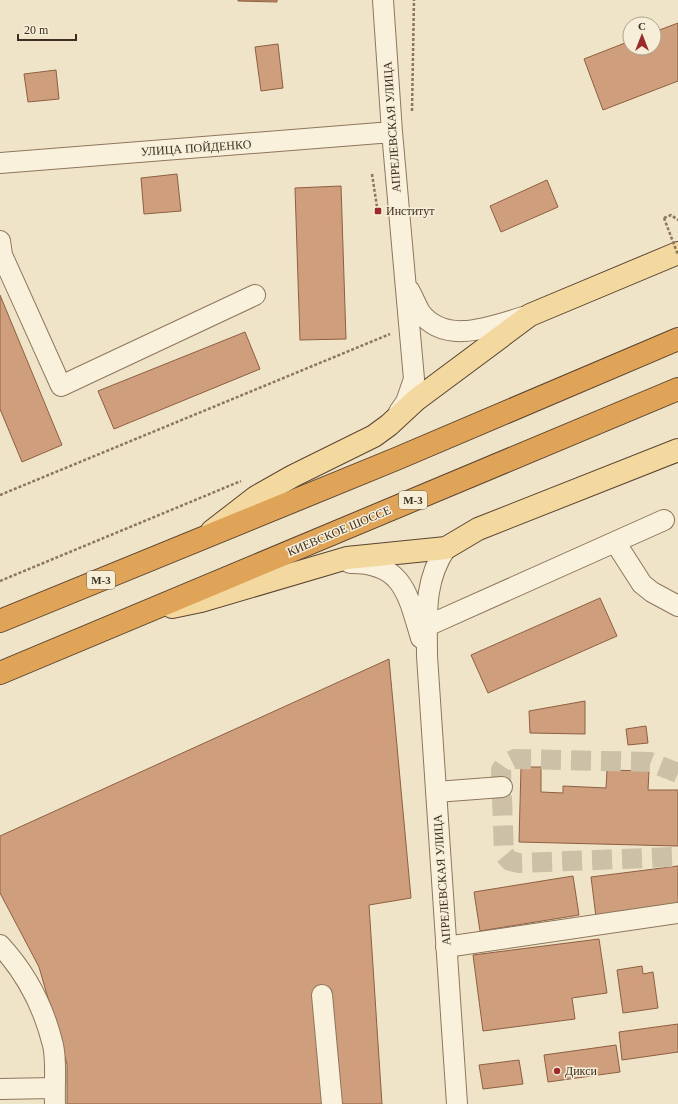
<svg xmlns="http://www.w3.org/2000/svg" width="678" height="1104" font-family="'Times New Roman',serif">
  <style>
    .building { fill: #cf9f7d; stroke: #8d5f41 }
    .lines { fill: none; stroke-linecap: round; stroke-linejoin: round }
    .minor-tunnel { stroke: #ccc0a6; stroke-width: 20; stroke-dasharray: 20 10; stroke-linecap: butt }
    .minor-casing { stroke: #8d765c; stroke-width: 22 }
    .major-casing { stroke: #5b4430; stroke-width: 24 }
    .highway-casing { stroke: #5b4430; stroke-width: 24 }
    .path { stroke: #8d765c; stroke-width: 2.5; stroke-dasharray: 3 2; stroke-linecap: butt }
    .minor { stroke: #faf1dc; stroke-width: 20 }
    .major { stroke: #f3d9a0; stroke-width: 22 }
    .highway { stroke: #e0a458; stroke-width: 22 }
    .path-bridge { stroke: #8d765c; stroke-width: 2.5; stroke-dasharray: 3 2; stroke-linecap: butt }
    .poi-dot { fill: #9e2a2b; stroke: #f7eed8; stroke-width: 1.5 }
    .labels { text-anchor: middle; stroke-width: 3; stroke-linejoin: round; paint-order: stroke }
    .shield { fill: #f7eed8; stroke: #756857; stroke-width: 1 }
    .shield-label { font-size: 11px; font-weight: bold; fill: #3d2e20 }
    .street-label { font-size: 12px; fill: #3d2e20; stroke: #f7eed8 }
    .poi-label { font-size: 12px; fill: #3d2e20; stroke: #f7eed8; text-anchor: start }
  </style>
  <rect width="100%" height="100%" fill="#f0e4c8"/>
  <path class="building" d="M238,0H277V2L238,1Z
    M678,23V81L603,110L584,59L630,41V48H654V32Z
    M278,44L283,88L261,91L255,47Z
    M56,70L59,99L28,102L24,74Z
    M177,174L181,211L144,214L141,178Z
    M547,180L558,207L501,232L490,206Z
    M341,186L346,339L300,340L295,188Z
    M0,295L62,445L22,462L0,409Z
    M245,332L260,369L114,429L98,391Z
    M600,598L617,636L488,693L471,655Z
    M389,659L411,898L369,905L382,1104H67V1064L39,967L0,893V836Z
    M585,701V734L530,733L529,711Z
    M646,726L648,743L628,745L626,729Z
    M521,767H541V792L563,793V786L606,788L607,770L649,771L648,790H678V846L519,842Z
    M678,866V906L596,917L591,877Z
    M573,876L579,915L480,931L474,892Z
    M599,939L607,993L572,998L575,1019L483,1031L473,955Z
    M642,966L643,974L653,972L658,1008L623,1013L617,970Z
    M678,1024V1052L622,1060L619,1032Z
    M616,1045L620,1072L548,1082L544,1055Z
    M519,1060L523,1084L483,1089L479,1065Z"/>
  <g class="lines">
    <path class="minor-tunnel" d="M672,857L519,863L510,861L504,854L501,770L505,764L515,759L650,762L678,773"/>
    <g class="minor-casing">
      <path id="minor" d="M383,0L392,132L414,379L406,402L399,412
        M0,163L392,132
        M0,241L2,255L61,386L255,295
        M409,290C413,297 416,305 420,312C446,347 494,325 527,316
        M615,542L642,584L652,592L678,606
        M446,548C423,582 427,617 427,656L457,1104
        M350,563C404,562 408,596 421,638
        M427,626L664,520
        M436,792L502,787
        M0,945C26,973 44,1008 53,1045C57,1063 54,1085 55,1104
        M446,947L678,913
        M322,995L332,1104
        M0,1089L54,1088"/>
    </g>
    <g class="major-casing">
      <path id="major" d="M212,531L256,497L293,476L374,436L389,425L416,400L530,315L678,253
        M172,607L201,601L347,558L446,548L478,529L678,450"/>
    </g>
    <g class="highway-casing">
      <path id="highway" d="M0,621L396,459L678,339
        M0,673L678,389"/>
    </g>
    <path class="path" d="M412,111L414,0
      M372,174L377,207
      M664,218L671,215L678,220
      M0,495L390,334
      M0,581L241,481"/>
    <use href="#minor" class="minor"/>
    <use href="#major" class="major"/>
    <use href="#highway" class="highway"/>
    <path class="path-bridge" d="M664,218L678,255"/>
  </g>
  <g class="poi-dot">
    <rect x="374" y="207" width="8" height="8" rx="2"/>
    <circle cx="557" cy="1071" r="4"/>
  </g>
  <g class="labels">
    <g class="shield">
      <rect x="399" y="491" width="28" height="18" rx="3"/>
      <rect x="87" y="571" width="28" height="18" rx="3"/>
    </g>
    <g class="shield-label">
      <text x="413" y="504">М-3</text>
      <text x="101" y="584">М-3</text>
    </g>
    <g class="street-label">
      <text transform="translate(392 127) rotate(-94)" y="4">АПРЕЛЕВСКАЯ УЛИЦА</text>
      <text transform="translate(196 148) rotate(-4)" y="4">УЛИЦА ПОЙДЕНКО</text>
      <text transform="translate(339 531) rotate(-23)" y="4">КИЕВСКОЕ ШОССЕ</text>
      <text transform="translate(442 880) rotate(-94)" y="4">АПРЕЛЕВСКАЯ УЛИЦА</text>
    </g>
    <g class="poi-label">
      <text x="386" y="215">Институт</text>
      <text x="565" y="1075">Дикси</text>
    </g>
  </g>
  <g transform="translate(642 36)"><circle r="19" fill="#f7eed8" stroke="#ada18e"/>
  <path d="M0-3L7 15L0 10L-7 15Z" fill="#9e2a2b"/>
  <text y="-6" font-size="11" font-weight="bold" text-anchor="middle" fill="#3d2e20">С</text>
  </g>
  <path d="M18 34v6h58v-6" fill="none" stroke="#3d2e20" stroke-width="2"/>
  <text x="24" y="34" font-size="12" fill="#3d2e20" stroke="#f7eed8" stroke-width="3" paint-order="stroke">20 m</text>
</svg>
